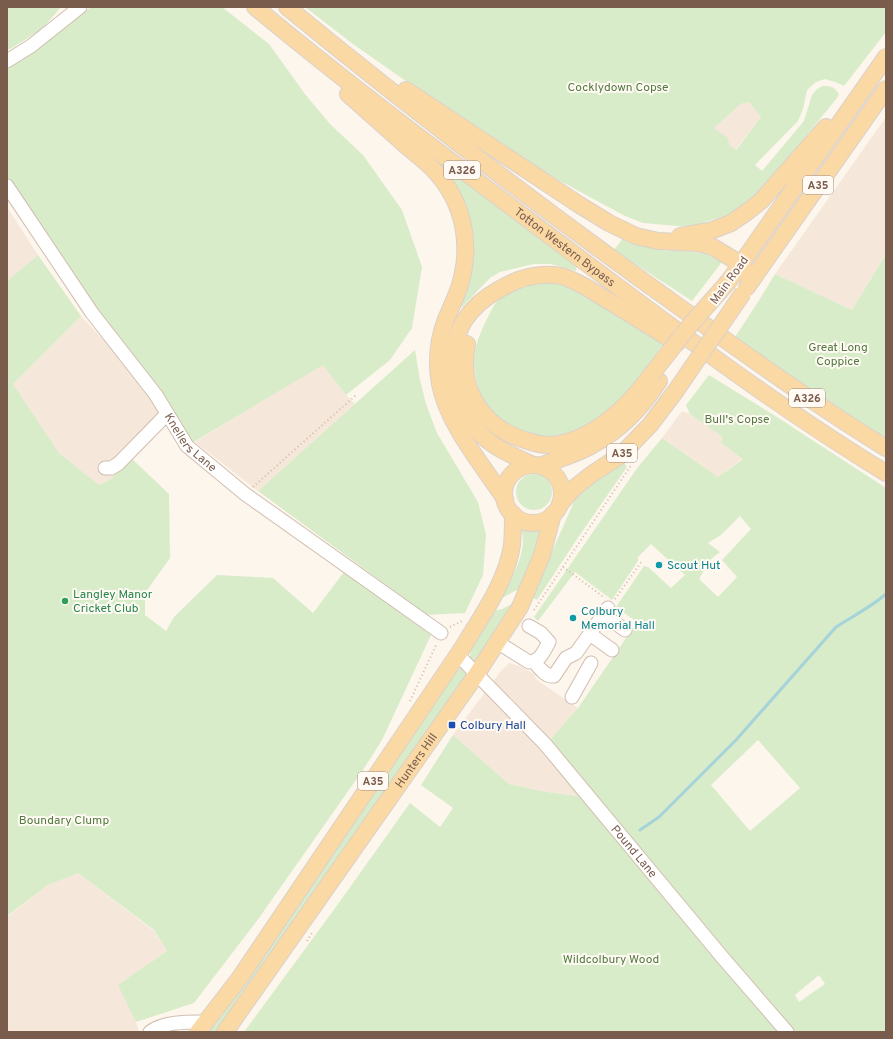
<svg xmlns="http://www.w3.org/2000/svg" width="893" height="1039" font-family="Overpass,sans-serif">
  <style>
    .residential { fill: #f5e8da }
    .green { fill: #d8ecc9; fill-rule: evenodd }
    .lines { fill: none; stroke-linecap: round; stroke-linejoin: round }
    .stream { stroke: #a5d3da; stroke-width: 3 }
    .minor-casing { stroke: #d1beb0; stroke-width: 15 }
    .major-casing { stroke: #dad1cd; stroke-width: 18 }
    .path { stroke: #d9b8a5; stroke-width: 2; stroke-dasharray: 1 3; stroke-linecap: butt }
    .minor { stroke: #fff; stroke-width: 13 }
    .major { stroke: #fbd9a5; stroke-width: 16 }
    .major-bridge-casing { stroke: #dad1cd; stroke-width: 18; stroke-linecap: butt }
    .major-bridge { stroke: #fbd9a5; stroke-width: 16 }
    .culture-dot { fill: #0f9aa8; stroke: #fffaf3; stroke-width: 1.5 }
    .leisure-dot { fill: #2e9e5b; stroke: #fffaf3; stroke-width: 1.5 }
    .transit-dot { fill: #1a4fb4; stroke: #fffaf3; stroke-width: 1.5 }
    .labels { text-anchor: middle; stroke-width: 4; stroke-linejoin: round; paint-order: stroke }
    .shield { fill: #fffaf3; stroke: #a28b7f; stroke-width: 1 }
    .shield-label { font-size: 11px; font-weight: bold; fill: #7a5c4d }
    .park-label { font-size: 12px; fill: #537a41; stroke: #fffaf3 }
    .street-label { font-size: 12px; fill: #7a5c4d; stroke: #fffaf3 }
    .culture-label { font-size: 12px; fill: #0d838f; stroke: #fffaf3; text-anchor: start }
    .leisure-label { font-size: 12px; fill: #27864d; stroke: #fffaf3; text-anchor: start }
    .transit-label { font-size: 12px; fill: #164399; stroke: #fffaf3; text-anchor: start }
  </style>
  <rect width="100%" height="100%" fill="#fdf6ec"/>
  <path class="residential" d="M749,102L761,117L735,150L729,145L714,128L741,104Z
    M886,117V254L852,310L775,274Z
    M7,207L38,255L7,281Z
    M81,316L122,360L161,413L111,479L99,485L59,453L13,384Z
    M323,364L346,395L355,404L258,491L195,442Z
    M682,411L690,414L724,437L721,443L743,458L718,477L662,438Z
    M509,663L520,666L534,674L537,680L578,708L550,740L577,796L547,792L509,784L453,735L501,671Z
    M78,873L154,931L167,951L119,985L136,1022L139,1032H7V917L48,885Z"/>
  <path class="green" d="M7,7H61L42,29L12,48L7,50Z
    M91,7H222L269,44L305,94L330,124L363,155L402,210L422,267L412,328L390,360L346,395L323,365L187,446L7,186V69L51,38Z
    M305,7H886V32L844,86L838,83L825,79L816,82L807,90L803,109L798,121L755,165L762,171L804,121L812,95L816,90L822,86H828L834,88L839,94L837,98L771,179L750,201L725,216L689,227L643,223L623,215L542,171L403,79L353,44ZM749,102L761,117L736,150L729,145L728,138L714,128L741,104Z
    M456,173L577,263L576,271L551,264H534L500,272L490,278L462,307L457,306L470,266L451,179Z
    M623,238L641,245L666,251L680,250L706,254L722,262L692,301L614,250Z
    M886,254V438L785,375L735,337L758,302L775,274L852,310Z
    M38,255L81,316L13,384L59,453L99,485L111,479L129,456L169,494L170,558L145,593V615L166,631L174,617L217,575L273,578L313,613L344,572L431,635L382,740L363,770L259,918L194,1003L136,1022L118,985L167,951L154,930L78,873L48,885L7,916V281Z
    M538,281L556,282L574,287L665,342C650,361 631,394 613,409C597,421 564,438 544,438C531,437 518,430 508,423C502,419 495,415 490,411C484,404 480,395 478,387C471,361 473,350 484,325C489,316 493,303 502,297C513,290 525,285 538,281Z
    M415,350L420,380L426,404L437,433L478,502L486,535L483,575L465,613L427,615L258,491Z
    M709,375L780,419L886,488V1032H244L333,911L410,803L440,827L453,808L421,785L453,735L509,784L547,792L577,796L544,753L550,740L578,708L637,622L616,607L644,566L648,567L671,588L685,575L651,544L638,557V561L612,600L575,572L538,621L534,617L638,467L662,438L718,477L743,459L721,443L723,437L690,414L686,405ZM740,516L751,529L722,560L737,577L718,597L699,579L711,559L720,552L708,543L721,535ZM758,740L800,788L750,831L711,785ZM819,975L825,984L799,1002L795,995Z
    M623,461L627,467L577,539L537,600L532,597L577,495Z
    M516 492a18 18 0 1 1 36 0a18 18 0 1 1-36 0Z
    M543,528L545,529L521,591L517,590L502,598C511,579 529,550 521,529L535,530Z
    M516,602L478,664L471,663L470,657L471,649L496,610L502,609Z
    M461,664L469,676L216,1032H208L249,976L372,797L401,752Z"/>
  <g class="lines">
    <path class="stream" d="M640,830L659,817L736,740L836,627C853,616 871,607 886,594"/>
    <g class="minor-casing">
      <g id="minor">
        <path d="M7,61L31,46L80,7"/>
        <path id="s1" d="M7,186L92,313L156,395L187,446L245,494L441,633"/>
        <path d="M105,468H111L118,464L167,414"/>
        <path d="M604,615L625,630"/>
        <path d="M590,634L612,650"/>
        <path d="M497,642L529,662C540,662 544,651 549,642L541,633L529,626"/>
        <path id="s2" d="M458,655L545,744L723,958L787,1032"/>
        <path d="M534,662C540,668 545,677 554,676L566,658L576,653L608,608"/>
        <path d="M572,697L591,663"/>
        <path d="M150,1032C164,1021 190,1022 207,1022"/>
      </g>
    </g>
    <g class="major-casing">
      <g id="major">
        <path id="s3" d="M255,7C357,92 464,171 570,251C673,328 776,406 886,473"/>
        <path d="M287,7C416,113 549,214 685,311C751,358 817,406 886,448"/>
        <path d="M406,90L578,204L609,223L636,236L658,241L698,243L713,247L741,264L748,275L750,282"/>
        <path d="M348,94C366,110 384,126 402,142C413,152 424,160 434,170C464,202 472,244 460,285C456,297 451,308 446,319C438,340 436,362 440,384C447,423 483,466 505,499"/>
        <path d="M680,236L713,230L731,223L747,212L762,200L826,127"/>
        <path d="M728,282L741,264L886,57"/>
        <path d="M747,287L886,89"/>
        <path d="M467,344C457,390 484,429 528,441C539,445 553,446 564,443C601,433 629,405 651,375"/>
        <path d="M533,465C514,456 491,447 477,430C454,402 445,353 464,321C473,307 485,297 500,289C518,278 540,272 561,276C570,278 578,283 586,287L677,343"/>
        <circle cx="533" cy="494" r="29"/>
        <path d="M540,466C558,459 578,454 594,444C622,429 642,407 659,381"/>
        <path d="M560,504L573,489L592,474L621,455L650,425L675,392"/>
        <path d="M198,1032L239,979L463,647C481,617 507,581 512,545C513,535 513,525 513,514"/>
        <path id="s4" d="M225,1032L476,675L520,607L542,555L553,514"/>
      </g>
    </g>
    <path class="path" d="M253,487L356,395
      M563,567L605,598
      M615,599L642,561
      M534,610L632,464
      M450,627L464,620
      M410,701L437,643
      M307,941L312,933"/>
    <use href="#minor" class="minor"/>
    <use href="#major" class="major"/>
    <g class="major-bridge-casing">
      <path id="major-bridge" d="M651,375L691,324L728,282
        M675,392L743,293"/>
    </g>
    <use href="#major-bridge" class="major-bridge"/>
  </g>
  <g class="culture-dot">
    <circle cx="659" cy="565" r="4"/>
    <circle cx="573" cy="618" r="4"/>
  </g>
  <circle class="leisure-dot" cx="65" cy="601" r="4"/>
  <rect class="transit-dot" x="448" y="721" width="8" height="8" rx="2"/>
  <g class="labels">
    <g class="shield">
      <rect x="444" y="161" width="36" height="18" rx="3"/>
      <rect x="803" y="176" width="30" height="18" rx="3"/>
      <rect x="789" y="389" width="36" height="18" rx="3"/>
      <rect x="607" y="444" width="30" height="18" rx="3"/>
      <rect x="358" y="772" width="30" height="18" rx="3"/>
    </g>
    <g class="shield-label">
      <text x="462" y="174">A326</text>
      <text x="818" y="189">A35</text>
      <text x="807" y="402">A326</text>
      <text x="622" y="457">A35</text>
      <text x="373" y="785">A35</text>
    </g>
    <g class="park-label">
      <text x="618" y="91">Cocklydown Copse</text>
      <text x="838" y="351">Great Long<tspan x="838" dy="14">Coppice</tspan></text>
      <text x="737" y="423">Bull's Copse</text>
      <text x="64" y="824">Boundary Clump</text>
      <text x="611" y="963">Wildcolbury Wood</text>
    </g>
    <g class="street-label">
      <text dy="4" stroke="none"><textPath href="#s3" startOffset="392">Totton Western Bypass</textPath></text>
      <text transform="translate(729 280) rotate(-54)" y="4">Main Road</text>
      <text dy="4" stroke="none"><textPath href="#s1" startOffset="316">Knellers Lane</textPath></text>
      <text dy="4" stroke="none"><textPath href="#s4" startOffset="332">Hunters Hill</textPath></text>
      <text dy="4" stroke="none"><textPath href="#s2" startOffset="264">Pound Lane</textPath></text>
    </g>
    <g class="culture-label">
      <text x="667" y="569">Scout Hut</text>
      <text x="581" y="615">Colbury<tspan x="581" dy="14">Memorial Hall</tspan></text>
    </g>
    <g class="leisure-label">
      <text x="73" y="598">Langley Manor<tspan x="73" dy="14">Cricket Club</tspan></text>
    </g>
    <g class="transit-label">
      <text x="460" y="729">Colbury Hall</text>
    </g>
  </g>
  <rect width="893" height="1039" fill="none" stroke="#7a5c4d" stroke-width="16"/>
</svg>
